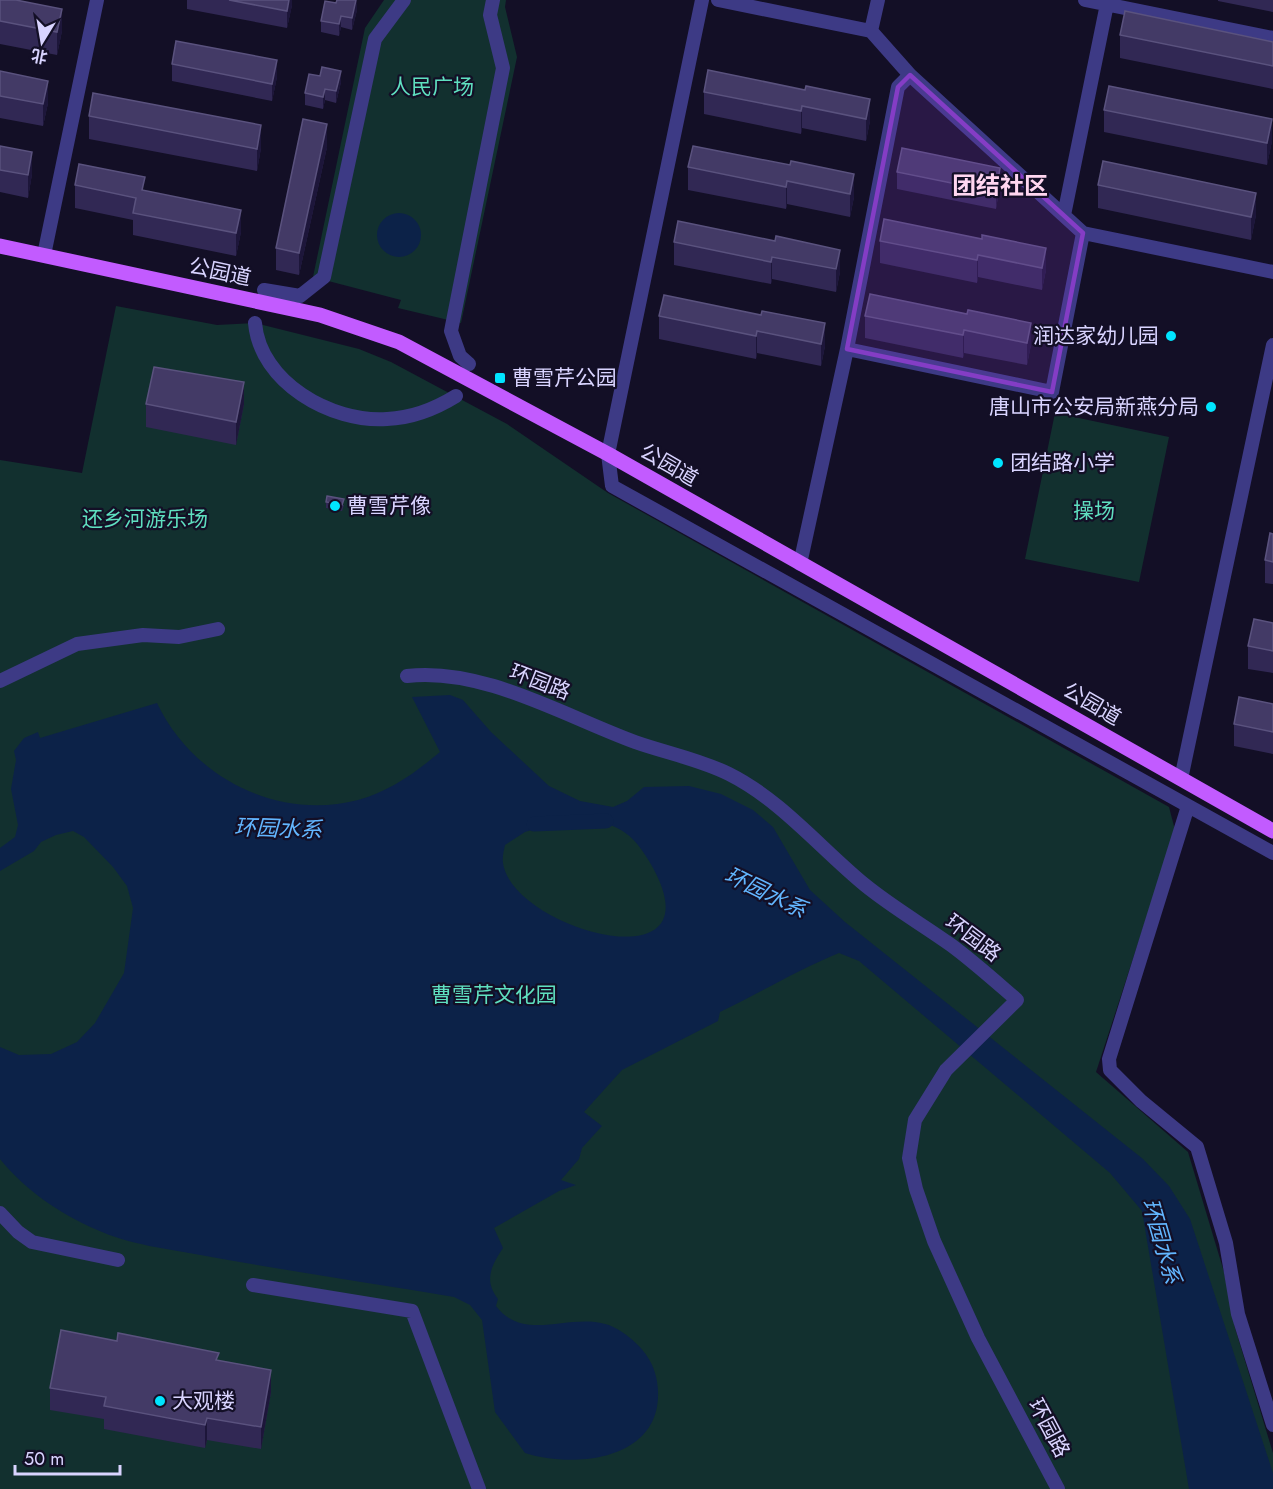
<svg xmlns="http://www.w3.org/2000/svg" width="1273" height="1489" font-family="Jost,'Noto Sans SC',sans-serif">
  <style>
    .green { fill: #12302f }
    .water { fill: #0c2248; fill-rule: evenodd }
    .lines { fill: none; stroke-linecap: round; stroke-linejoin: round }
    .canal { stroke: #0c2248; stroke-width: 15 }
    .minor { stroke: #3d3a85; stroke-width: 14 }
    .major { stroke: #c25bff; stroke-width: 15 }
    .wall { fill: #312854 }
    .shaded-wall { fill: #1d163a }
    .building { fill: #433a66; stroke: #5a527e; stroke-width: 1.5 }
    .marked { fill: #843dc5; fill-opacity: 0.2; stroke: #843dc5; stroke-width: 4.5; stroke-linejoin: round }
    .poi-dot { fill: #00e5ff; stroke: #130f26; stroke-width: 2 }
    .labels { text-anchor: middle; stroke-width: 4.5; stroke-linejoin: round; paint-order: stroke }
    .park-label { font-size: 21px; fill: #5fe0c0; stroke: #130f26 }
    .street-label { font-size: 21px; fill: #d9d4ff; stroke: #130f26 }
    .poi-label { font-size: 21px; fill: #d9d4ff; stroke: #130f26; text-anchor: start }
    .water-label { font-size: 22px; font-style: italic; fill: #62b6ff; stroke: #130f26 }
    .quarter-label { font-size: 24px; font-weight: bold; fill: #ffd6f0; stroke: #130f26 }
  </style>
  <rect width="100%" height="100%" fill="#130f26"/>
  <path class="green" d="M384,0H506L505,7L517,57L461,323L398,308L401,300L313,277L365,28Z
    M116,306L217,325L255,323L359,349L391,362L507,424L608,493L1169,807L1175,830L1096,1072L1188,1152L1224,1272L1235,1328L1273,1453V1489H0V460L82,473Z
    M1055,413L1169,437L1139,582L1025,559Z"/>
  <path class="water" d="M377 235a22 22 0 1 1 44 0a22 22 0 1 1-44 0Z
    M450,695L463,700L491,732L549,786L580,801L613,807L627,801L644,787L689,786L721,794L753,810L773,827L810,890L845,922L1143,1159L1169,1186L1190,1219L1273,1473V1489H1189L1142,1211L1110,1173L859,961L839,953C797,970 760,993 720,1012L718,1021L622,1070L584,1112L602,1126L582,1148L579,1159L561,1180L576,1185L559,1191L494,1228L503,1248C492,1265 483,1280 498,1299L496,1306C527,1348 582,1303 622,1332C644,1347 657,1365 658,1391C661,1460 575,1469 525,1453L495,1412L482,1320L470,1305L454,1297C371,1283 288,1271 206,1256C169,1249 129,1245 95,1229C59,1213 25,1190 0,1159V1047L19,1055L51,1054L77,1042L95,1023L124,973L133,908L127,886L113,867L84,837L73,831L56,835L41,842L34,851L0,871V848L15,837L18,825L11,789L16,760L14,751L24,738L38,732L40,738L157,703C192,777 277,821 358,800C390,791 415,773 440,752L412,697ZM557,822C602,821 624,819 649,861C726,989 512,930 503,863C502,857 504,850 505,845L525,832Z"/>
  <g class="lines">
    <path class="canal" d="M534,824L606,821"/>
    <path class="minor" d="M702,0L608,454L612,486L1273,853
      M718,0L871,31L910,75L1083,233L1273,272
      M1085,0L1273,38
      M871,31L878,0
      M1064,215L1107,4
      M44,255L97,0
      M264,290L300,296L324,277L375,39L404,0
      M255,323C260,382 331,423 387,419C412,418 435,409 456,396
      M847,349L1052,392L1083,233
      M469,364L460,356L451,331L503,68L490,15L493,0
      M800,564L847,349L898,87L910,75
      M407,676C483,667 564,716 635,742C666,753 699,759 729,774C781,800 820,848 865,885C892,907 923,925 951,945C974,962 995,981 1017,1000L946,1070L915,1120L909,1158L916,1189L934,1241L978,1338L1058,1489
      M0,681L77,644L143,635L179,637L218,629
      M1181,779L1273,345
      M1188,806L1109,1059L1110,1070L1141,1101L1197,1147L1226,1243L1238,1314L1273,1425
      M0,1213L18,1232L32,1242L118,1260
      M253,1285L412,1311L479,1489"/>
    <path class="major" d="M0,246L320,315L399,342L608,454L1273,831"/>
  </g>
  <path class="wall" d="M0,0L62,31L57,55L0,44Z
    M187,0H292V5L287,28L187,9Z
    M1218,0H1273V12L1218,1Z
    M357,10L352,30L341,27L339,36L321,32V21Z
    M1120,35L1273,42V89L1120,58Z
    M172,64L277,77L272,101L172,81Z
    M0,71L48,103L43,126L0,118Z
    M341,82L336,103L325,100L323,109L305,105V93Z
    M806,86L870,121L866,141L802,128L801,134L704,114V92L805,90Z
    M1104,110L1272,141L1267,165L1104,132Z
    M89,116L261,148L257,171L89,139Z
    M0,146L32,174L28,198L0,192Z
    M327,147L299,275L276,270V248Z
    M790,165L854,197L850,217L787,204L786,209L688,190V167Z
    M897,172L1000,185L996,209L897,189Z
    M75,185L145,191L241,232L236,256L133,235V220L75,208Z
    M1098,185L1256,215L1251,240L1098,208Z
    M982,235L1046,270L1042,290L978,277L977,283L880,263V241L982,239Z
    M776,236L840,272L836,292L772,279L771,284L674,265V242L775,241Z
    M967,314L1031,345L1027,365L964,353L963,358L865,338V316Z
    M761,315L825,346L821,366L757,353L756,359L659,339V316Z
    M146,404H244L236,445L146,427Z
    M326,502L344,505L342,511L326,508Z
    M1273,534V584L1265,583V560Z
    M1273,623V673L1248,669V646Z
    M1273,704V754L1234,746V724Z
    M219,1360L271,1392L261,1449L207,1440L205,1448L104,1429V1419L50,1410V1388Z"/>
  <path class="shaded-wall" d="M289,0H292V5L287,28V11Z
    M357,0V10L352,30V18Z
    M62,9V31L57,55V32Z
    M341,16V27L339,36V24Z
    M277,60V77L272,101V84Z
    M341,71V82L336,103V91Z
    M48,81V103L43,126V104Z
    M325,89V100L323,109V97Z
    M870,99V121L866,141V119Z
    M802,106V128L801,134V111Z
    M1272,119V141L1267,165V143Z
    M327,124V147L299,275V253Z
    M261,125V148L257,171V149Z
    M32,152V174L28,198V175Z
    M1000,168V185L996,209V192Z
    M854,174V197L850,217V194Z
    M787,181V204L786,209V187Z
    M1256,193V215L1251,240V217Z
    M241,210V232L236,256V233Z
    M1046,248V270L1042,290V268Z
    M840,250V272L836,292V269Z
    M978,255V277L977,283V260Z
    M772,257V279L771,284V262Z
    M825,323V346L821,366V344Z
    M1031,323V345L1027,365V343Z
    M964,330V353L963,358V335Z
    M757,331V353L756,359V336Z
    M244,382V404L236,445V422Z
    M271,1370V1392L261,1449V1427Z
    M207,1418V1440L205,1448V1425Z"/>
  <path class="building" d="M0,0H16L62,9L57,32L0,21Z
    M229,0H289L287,11Z
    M337,0H356L352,18L341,16L339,24L321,21L325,1L336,3Z
    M1125,11L1273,42V66L1120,35Z
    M176,41L277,60L272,84L172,64Z
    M322,67L341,71L336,91L325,89L323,97L305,93L309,74L320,76Z
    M708,70L805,90L806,86L870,99L866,119L802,106L801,111L704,92Z
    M0,71L48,81L43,104L0,96Z
    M1109,86L1272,119L1267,143L1104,110Z
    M93,93L261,125L257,149L89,116Z
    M303,119L327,124L299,253L276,248Z
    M0,146L32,152L28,175L0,170Z
    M693,146L790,165L791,161L854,174L850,194L787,181L786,187L688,167Z
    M902,148L1000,168L996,192L897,172Z
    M1103,161L1256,193L1251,217L1098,185Z
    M79,164L145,177L142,190L241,210L236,233L133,213L136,198L75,185Z
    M884,219L982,239V235L1046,248L1042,268L978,255L977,260L880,241Z
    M678,221L775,241L776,236L840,250L836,269L772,257L771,262L674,242Z
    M870,294L967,314L968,310L1031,323L1027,343L964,330L963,335L865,316Z
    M664,295L761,315L762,311L825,323L821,344L757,331L756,336L659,316Z
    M154,367L244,382L236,422L146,404Z
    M327,496L344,499L342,505L326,502Z
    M1270,533L1273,534V562L1265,560Z
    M1254,619L1273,623V651L1248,646Z
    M1239,697L1273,704V732L1234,724Z
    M61,1330L117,1341L118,1333L219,1353L216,1360L271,1370L261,1427L207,1418L205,1425L104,1406L106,1397L50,1388Z"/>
  <path class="marked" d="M910,75L1083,233L1052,392L847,349L898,87Z"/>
  <g class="poi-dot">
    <circle cx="1171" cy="336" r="6"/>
    <rect x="494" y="372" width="12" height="12" rx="3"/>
    <circle cx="1211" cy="407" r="6"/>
    <circle cx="998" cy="463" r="6"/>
    <circle cx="335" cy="506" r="6"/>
    <circle cx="160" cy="1401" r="6"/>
  </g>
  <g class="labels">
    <g class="park-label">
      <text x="432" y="94">人民广场</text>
      <text x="1094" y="518">操场</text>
      <text x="145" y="526">还乡河游乐场</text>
      <text x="494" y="1002">曹雪芹文化园</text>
    </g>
    <g class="street-label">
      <text transform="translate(220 272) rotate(12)" y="7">公园道</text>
      <text transform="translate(669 465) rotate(30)" y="7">公园道</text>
      <text transform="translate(540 682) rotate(21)" y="7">环园路</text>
      <text transform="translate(1092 704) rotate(30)" y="7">公园道</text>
      <text transform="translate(973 938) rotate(37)" y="7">环园路</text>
      <text transform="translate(1049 1428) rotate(62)" y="7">环园路</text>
    </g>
    <g class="poi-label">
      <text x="1159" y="343" text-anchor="end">润达家幼儿园</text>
      <text x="512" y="385">曹雪芹公园</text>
      <text x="1199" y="414" text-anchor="end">唐山市公安局新燕分局</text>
      <text x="1010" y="470">团结路小学</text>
      <text x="347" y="513">曹雪芹像</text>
      <text x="172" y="1408">大观楼</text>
    </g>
    <g class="water-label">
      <text transform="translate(278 828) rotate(2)" y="8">环园水系</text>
      <text transform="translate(766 892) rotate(26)" y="8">环园水系</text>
      <text transform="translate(1162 1241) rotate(74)" y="8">环园水系</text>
    </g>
    <g class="quarter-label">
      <text x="1000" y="194">团结社区</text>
    </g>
  </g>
  <g transform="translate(42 42) rotate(191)" stroke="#130f26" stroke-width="4.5" paint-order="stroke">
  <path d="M0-4.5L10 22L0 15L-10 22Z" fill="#d9d4ff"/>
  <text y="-9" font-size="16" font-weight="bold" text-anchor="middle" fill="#d9d4ff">北</text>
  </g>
  <path d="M15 1465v9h105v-9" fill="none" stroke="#d9d4ff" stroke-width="3"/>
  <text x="24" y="1465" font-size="18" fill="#d9d4ff" stroke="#130f26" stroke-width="4.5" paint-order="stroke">50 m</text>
</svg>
